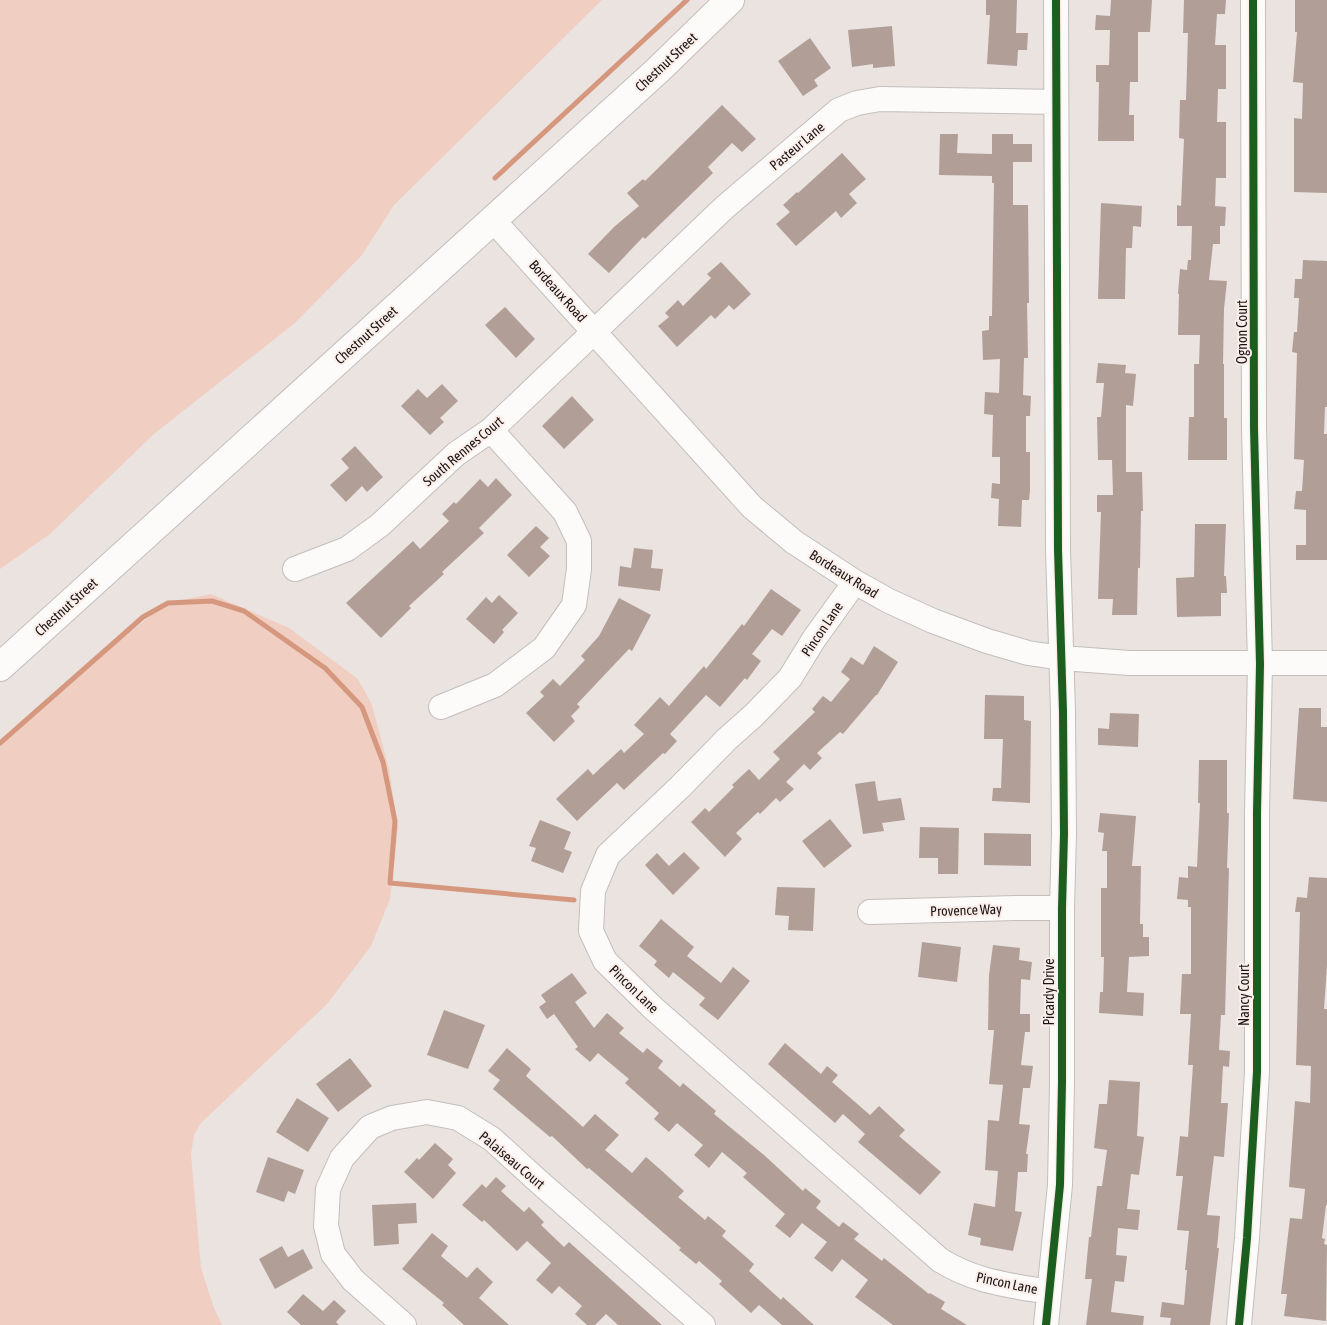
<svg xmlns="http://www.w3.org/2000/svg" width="1327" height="1325" font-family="'Asap Condensed',sans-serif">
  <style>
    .green { fill: #f0cec1 }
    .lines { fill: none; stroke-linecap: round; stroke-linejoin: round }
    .stream { stroke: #d5987e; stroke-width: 5 }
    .building { fill: #b19f97 }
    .minor-casing { stroke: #c3bebc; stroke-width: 26 }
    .major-casing { stroke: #c3bebc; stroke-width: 30 }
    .minor { stroke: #fcfbfa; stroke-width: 24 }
    .major { stroke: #fcfbfa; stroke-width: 28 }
    .cycleway-casing { stroke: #fbeee9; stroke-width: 11 }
    .cycleway { stroke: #1b5e20; stroke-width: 8 }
    .labels { text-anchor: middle; stroke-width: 4; stroke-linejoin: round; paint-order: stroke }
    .street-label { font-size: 14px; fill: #181412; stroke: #fbeee9 }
  </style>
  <rect width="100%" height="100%" fill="#eae3e0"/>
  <path class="green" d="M0,0H602L394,205L362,255L296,322L154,434L50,534L0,569Z
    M211,594L289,628L358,679L372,705L389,769L398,828L390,899L371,946L327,1004L201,1123L194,1135L191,1154L201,1268L214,1308L222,1325H0V744L112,647L160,608L182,600Z"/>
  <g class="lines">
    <path class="stream" d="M495,178L687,0
      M0,743L143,617L168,603L212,601L244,611L325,668L362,707L383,762L395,821L390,883L574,900"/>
  </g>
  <path class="building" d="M986,0H1017L1016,33H1028L1027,50H1018L1017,66L987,64L990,15H986Z
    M1111,0H1152L1150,32H1138V82H1130L1129,115H1134V141H1098L1099,82H1096V65H1109L1110,30H1095L1096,15L1110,16Z
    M1184,0H1226L1225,14H1217L1215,45H1226V89H1218L1217,122H1226V178H1216L1215,206L1226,207L1225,226H1220V244H1213L1209,280L1227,281L1224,309L1223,364H1224V418H1227V460H1188L1189,417H1194V364H1199L1200,335H1178L1179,294H1178L1180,269L1187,270L1188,260H1191L1192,226H1177V205L1181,206L1184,139L1179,138L1180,100H1186L1188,33H1183Z
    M1295,0H1327V193L1294,192V118L1302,119L1303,83L1293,82L1297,32H1295Z
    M892,26L895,66L873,68V64L852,67L848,30Z
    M810,38L831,68L814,80L818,86L803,96L778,61Z
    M722,105L756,139L742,152L732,143L708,167L713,173L645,239L643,237L609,273L588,254L614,227L639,206L627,193L643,179L645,181Z
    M940,134H958L957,153L992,154V134H1013V144H1032V162H1013V205H1028L1029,303H1027L1028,358H1024L1023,395L1031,396L1030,416H1026V452H1030V491L1029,500H1022L1021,527L998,526L999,499L991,498L992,483L1000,484V457H992L993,415L984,414L985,392L999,393L1000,359L983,360L982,331L989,330V316H992L994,183H992V176L939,175Z
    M842,153L866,179L849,194L857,203L841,218L836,211L796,246L776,224L790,212L783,205L797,192L798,193Z
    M1101,203L1142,206L1141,227L1133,226L1132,248H1126L1125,299H1098Z
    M1303,260L1327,261V407H1325L1324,434H1327V560H1296V545H1306V510L1294,509L1296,491H1302L1304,460L1294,459L1297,353L1292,352L1294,332H1297L1299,298H1294L1295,279H1302Z
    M721,262L751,294L734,310L729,305L715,319L711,315L677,347L658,326L669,317L665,313L678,300L683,306L711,278L707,274Z
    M505,307L535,339L516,358L485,325Z
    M1098,363L1126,365L1125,373L1136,374L1133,406L1126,405V472H1142L1143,511H1141L1140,568H1138L1137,615H1112L1113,599H1098L1101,512H1097V495H1113L1112,460H1098L1097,417H1101L1104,383H1096Z
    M442,384L458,401L440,418L444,422L430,435L401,406L418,389L427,398Z
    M572,396L594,420L564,449L542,426Z
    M355,446L383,477L367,492L362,486L346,502L330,485L349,468L341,459Z
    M496,478L512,495L479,528L484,533L442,572L444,574L409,606L411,608L381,638L346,603L413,541L420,549L449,521L442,514L454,502L456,504L480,479L488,487Z
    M1195,524H1226L1224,576H1226L1227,593H1221V616L1177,617L1176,578L1194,577Z
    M536,526L549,538L540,547L550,556L529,577L507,555Z
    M634,548L653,550L651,568L663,569L660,591L618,586L620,566L631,568Z
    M771,589L801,610L782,636L772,629L752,654L761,661L747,680L745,678L720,707L706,695L670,734L677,741L665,754L663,753L624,790L617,783L577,821L556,799L588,769L593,775L621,749L624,753L644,734L634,725L660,697L669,706L704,666L706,669L742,624L744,626Z
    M499,595L518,613L502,630L504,632L494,644L466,619L486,597L492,603Z
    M619,598L651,615L632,651L629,649L577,704L580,707L571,716L575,721L554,742L526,713L544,696L540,692L553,679L560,686L585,660L581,656L599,636Z
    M874,646L898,662L877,695H876L843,734L840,732L817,753L822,758L810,770L804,764L786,782L794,789L780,802L776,798L760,814L758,812L736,833L742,839L725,857L691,822L705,808L709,812L734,787L732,785L749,769L759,780L780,759L773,752L815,712L812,709L823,696L831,702L850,679L841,672L851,657L863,665Z
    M985,695L1024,696V720L1031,721L1030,803L992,801L993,788H1001L1003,739H984Z
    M1299,708H1321V727H1327V802L1293,799Z
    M1110,713L1139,714L1138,747L1098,745V728L1109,729Z
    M1199,760H1227V813H1229L1227,868H1229L1225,1015H1221L1219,1050L1230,1051L1229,1067L1223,1066L1221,1103H1228L1224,1157L1214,1156L1207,1215L1220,1216L1217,1248H1219L1210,1325H1170L1171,1318L1160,1317L1162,1302L1184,1305L1187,1270H1185L1189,1231L1177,1230L1183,1176H1176L1180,1136L1188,1137L1193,1065H1188L1191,1014H1180L1182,974H1191V907H1188V900L1177,899L1179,877L1188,878V866L1197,867L1200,803H1198Z
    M875,781L878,801L901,798L905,820L882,823L884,831L863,834L855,784Z
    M1100,813L1136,816L1132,866H1141L1140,924H1143V937H1149V956L1129,957L1127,992L1144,993L1143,1016L1099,1013L1100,992H1103L1104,957H1101V888H1107V851H1102L1104,833L1098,832Z
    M830,819L852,846L824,868L802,841Z
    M540,820L571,832L564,849L572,852L563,873L531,861L536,848L529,846Z
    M920,827L959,828L958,874H938V858H919Z
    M984,833L1031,834V866L984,865Z
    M684,852L700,868L673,895L645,865L657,853L669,866Z
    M1309,877L1327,878V966L1324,1009H1327V1205H1326L1322,1238L1325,1239L1324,1244L1327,1245L1326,1321L1284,1316L1287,1294H1281L1290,1218L1302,1219L1305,1189L1289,1187L1295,1101L1310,1103L1311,1066L1296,1065L1300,912H1295L1297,897L1307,898Z
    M777,887L815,888L813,931L788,930L789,916L775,915Z
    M661,919L694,947L687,956L721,983L733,967L750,981L718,1020L699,1005L705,998L673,972L669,978L654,965L657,961L639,946Z
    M922,942L961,947L957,982L918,977Z
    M993,945L1020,948L1019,960L1032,962L1030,980L1021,979L1020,1014H1030V1032H1025L1021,1065L1033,1066L1030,1088H1023L1019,1124L1030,1125L1026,1154H1028L1027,1172H1018L1015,1211L1022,1212L1013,1251L980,1245L981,1238L968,1235L974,1203L995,1207L998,1171L985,1170L988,1120L999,1121L1003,1085L989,1084L994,1030H988L989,975Z
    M572,973L587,993L575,1002L594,1028L607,1013L624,1028L619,1033L643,1053L647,1048L663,1061L658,1068L680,1087L683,1083L716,1111L714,1114L764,1155L803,1191L805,1188L821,1201L816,1208L839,1227L843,1222L859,1234L854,1239L882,1261L884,1258L929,1294L930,1293L945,1302L941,1309L967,1325H893L855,1297L868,1280L842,1259L832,1272L814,1258L827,1242L802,1223L790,1238L775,1226L785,1214L743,1177L747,1173L722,1152L709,1168L694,1155L703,1145L677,1123L669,1132L654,1119L659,1113L625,1083L629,1079L598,1053L590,1062L575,1049L578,1047L554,1014L547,1019L539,1007L546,1002L541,995Z
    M444,1010L485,1025L468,1069L427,1055Z
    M785,1043L821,1074L827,1066L838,1075L832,1082L870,1115L879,1106L905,1130L899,1136L941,1172L920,1195L858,1142L865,1134L843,1114L835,1123L768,1064Z
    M507,1048L531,1069L526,1076L583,1127L595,1114L619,1135L605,1150L632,1173L646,1157L662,1171L684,1191L678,1197L705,1220L708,1216L726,1231L722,1236L754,1264L749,1271L781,1300L783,1297L814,1325H782L759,1305L751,1313L719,1284L722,1281L699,1261L696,1264L679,1250L681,1248L589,1168L587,1169L552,1136L550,1137L493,1089L500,1080L488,1071Z
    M350,1058L372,1086L338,1112L316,1084Z
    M1109,1080L1140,1082L1137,1136L1144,1137L1139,1175L1131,1174L1127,1209L1140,1210L1138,1230L1118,1228L1116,1255L1127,1256L1124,1282L1115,1281L1111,1312L1144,1316L1143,1325H1086L1092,1279H1085L1089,1237H1091L1097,1186H1102L1107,1150L1094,1148L1099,1104H1107Z
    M297,1098L329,1118L308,1152L276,1132Z
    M435,1143L453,1159L448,1165L456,1173L433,1199L404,1172L417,1158L419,1160Z
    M268,1157L304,1170L295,1194L288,1191L284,1202L256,1192Z
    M496,1177L506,1186L501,1191L524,1212L529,1207L544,1222L541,1225L564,1247L569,1242L662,1325H618L606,1314L595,1325H587L575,1314L582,1306L559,1286L552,1294L536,1280L551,1263L527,1241L517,1251L484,1220L482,1222L462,1205L482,1184L486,1188Z
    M416,1203L417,1223L398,1224L399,1244L374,1246L372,1205Z
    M432,1233L448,1246L441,1256L467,1278L477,1267L493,1282L479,1298L509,1325H464L442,1305L444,1303L402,1269Z
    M282,1246L288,1257L303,1249L313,1268L275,1289L259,1259Z
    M303,1294L323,1311L334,1300L346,1311L336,1322L339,1325H301L287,1312Z"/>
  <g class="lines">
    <g class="minor-casing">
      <path id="minor" d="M493,220L752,507L794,542L855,582L889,601L933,621L987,641L1028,653L1062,658L1129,663H1327
        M295,569L347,549L380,525L456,454L491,430L725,207L839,110L857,103L880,99L1056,102
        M855,582L814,639L790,678L754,715L727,739L680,787L608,855L593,891L591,931L605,961L653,1008L940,1260C975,1282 1009,1285 1048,1292
        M441,707L495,685L544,648L574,605L579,569V541L565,512L491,430
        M870,912L1016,908H1062
        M404,1325L353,1280L333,1254L326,1226L328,1189L342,1158L370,1127L392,1118L427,1112L458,1118L492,1139L538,1181L703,1325
        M1046,1325L1060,1185L1062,1082V908L1064,834L1063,712L1058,550L1056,0
        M1239,1325L1247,1238L1257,1072V813L1260,664L1254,428L1253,0"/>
    </g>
    <g class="major-casing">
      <path id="major" d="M0,667L657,71L730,0"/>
    </g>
    <use href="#minor" class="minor"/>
    <use href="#major" class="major"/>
    <g class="cycleway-casing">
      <path id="cycleway" d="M1046,1325L1060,1185L1062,1082V908L1064,834L1063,712L1058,550L1056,0
        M1239,1325L1247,1238L1257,1072V813L1260,664L1254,428L1253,0"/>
    </g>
    <use href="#cycleway" class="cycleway"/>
  </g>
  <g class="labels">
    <g class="street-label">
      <text transform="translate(666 62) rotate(-43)" y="5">Chestnut Street</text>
      <text transform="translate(797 146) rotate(-40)" y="5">Pasteur Lane</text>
      <text transform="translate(558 291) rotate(48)" y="5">Bordeaux Road</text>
      <text transform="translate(1242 332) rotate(-90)" y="5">Ognon Court</text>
      <text transform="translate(366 335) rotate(-42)" y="5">Chestnut Street</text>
      <text transform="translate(463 451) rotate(-40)" y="5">South Rennes Court</text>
      <text transform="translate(844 574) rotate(32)" y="5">Bordeaux Road</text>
      <text transform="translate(66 607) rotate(-42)" y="5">Chestnut Street</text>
      <text transform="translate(822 629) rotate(-56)" y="5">Pincon Lane</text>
      <text transform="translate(966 910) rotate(-2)" y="5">Provence Way</text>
      <text transform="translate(634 989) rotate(44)" y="5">Pincon Lane</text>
      <text transform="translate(1049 992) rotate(-90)" y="5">Picardy Drive</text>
      <text transform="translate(1244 995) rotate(-90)" y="5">Nancy Court</text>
      <text transform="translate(512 1160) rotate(40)" y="5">Palaiseau Court</text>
      <text transform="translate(1007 1283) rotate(12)" y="5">Pincon Lane</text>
    </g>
  </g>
</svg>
